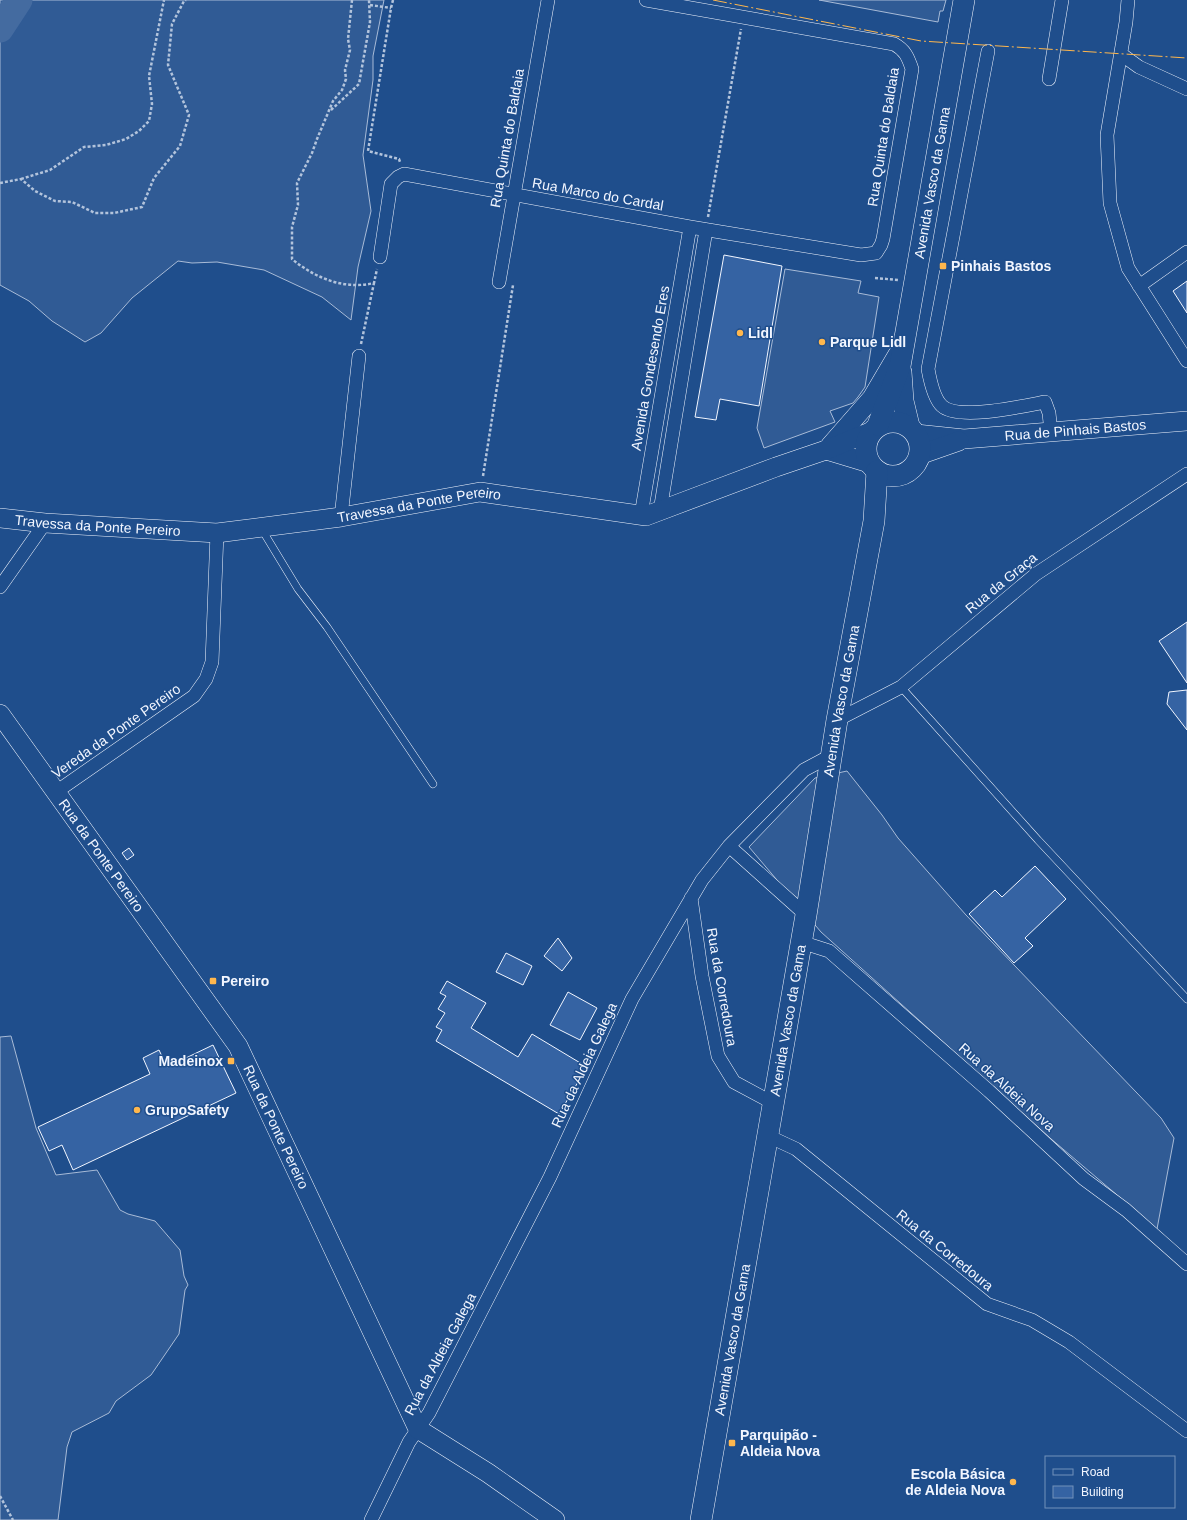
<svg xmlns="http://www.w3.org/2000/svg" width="1187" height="1520" font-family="Helvetica,sans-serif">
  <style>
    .built { fill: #305b95; stroke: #a8bbd7 }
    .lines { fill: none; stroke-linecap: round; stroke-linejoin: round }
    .river { stroke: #446ba0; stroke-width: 27 }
    .building { fill: #3563a3; stroke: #f2f6ff }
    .lane-casing { stroke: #f2f6ff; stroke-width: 8 }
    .street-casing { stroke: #f2f6ff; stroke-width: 14 }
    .secondary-casing { stroke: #f2f6ff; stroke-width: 20 }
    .primary-casing { stroke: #f2f6ff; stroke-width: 22 }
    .path { stroke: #b3c4dc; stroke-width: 2.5; stroke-dasharray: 3 2; stroke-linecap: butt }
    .lane { stroke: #1f4e8c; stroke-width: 7 }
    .street { stroke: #1f4e8c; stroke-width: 13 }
    .secondary { stroke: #1f4e8c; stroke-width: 19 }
    .primary { stroke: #1f4e8c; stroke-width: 21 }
    .power { stroke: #ffb74d; stroke-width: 1; stroke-dasharray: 14 3 2 3; stroke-linecap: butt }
    .poi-dot { fill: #ffb74d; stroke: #1f4e8c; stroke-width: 1.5 }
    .labels { text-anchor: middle; stroke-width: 3; stroke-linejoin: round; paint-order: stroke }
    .street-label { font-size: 14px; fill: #f2f6ff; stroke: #1f4e8c }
    .poi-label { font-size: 14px; font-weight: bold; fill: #f2f6ff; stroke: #1f4e8c; text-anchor: start }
  </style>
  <rect width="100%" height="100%" fill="#1f4e8c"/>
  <path class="built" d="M0,0H384L373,56V80L363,155L371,211L358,267L351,320L322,297L264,270L217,262L192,263L178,261L132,298L101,333L85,342L52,321L29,301L0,285Z
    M819,0H946L943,11H940L938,22Z
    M785,269L861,281L858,293L879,297L865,387L858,397L853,403L830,411L835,422L764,448L757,428Z
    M847,771L882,815L898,838L966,915L1161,1118L1174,1138L1157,1229L1050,1138L821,932L749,847L815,778Z
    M11,1036L36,1128L56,1175L97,1170L120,1210L128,1214L155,1221L180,1250L184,1276L188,1285L185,1290L179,1334L151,1375L116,1401L109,1413L72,1432L67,1447L58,1520H0V1037Z"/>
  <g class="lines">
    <path class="river" d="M0,29L19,0"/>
  </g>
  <path class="building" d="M724,255L782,266L759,406L720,399L716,420L695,417Z
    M1187,281V313L1173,291Z
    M1187,622V683L1159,641Z
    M1187,690V730L1167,704L1169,692Z
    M129,848L134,855L127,860L122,853Z
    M1035,866L1066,899L1025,938L1033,946L1014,963L969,914L995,890L1002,897Z
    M558,938L572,958L562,971L544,956Z
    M506,953L532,966L523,985L496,972Z
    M447,981L486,1003L471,1028L518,1057L532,1034L587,1067L559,1114L436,1041L442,1030L436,1027L445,1013L438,1009L446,996L440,993Z
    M568,992L597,1008L580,1040L550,1025Z
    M213,1045L236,1093L73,1170L62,1145L49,1151L38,1127L150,1074L143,1058L159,1050L167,1067Z"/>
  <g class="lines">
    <g class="lane-casing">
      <path id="lane" d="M261,528L298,589L327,627L433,784
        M901,687L1038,840L1187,999"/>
    </g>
    <g class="street-casing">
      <path id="street" d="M1128,0L1126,22L1107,135L1110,203L1128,268L1187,361
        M988,51L928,369C930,380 934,399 942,406C958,421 1024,406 1045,402L1049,413L1051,432
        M1121,54L1139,67L1187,89
        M1049,79L1062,0
        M380,257L391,184L398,177L404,174L690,227L861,255L876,253L881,245L883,239L912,69C908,57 905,50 894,44L646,0
        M499,282L548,0
        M1139,286L1187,252
        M660,511L706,230
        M641,515L690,227
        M341,517L359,356
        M0,587L45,523
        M837,720L901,687L1036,574L1187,474
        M56,792L194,696L206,679L212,662L217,533
        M729,846L806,915
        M691,898L702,976L718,1056L734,1082L773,1103
        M801,942L829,951L989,1091L1084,1179L1126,1210L1187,1264
        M768,1136L796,1149L987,1304L1032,1320L1069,1342L1187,1431
        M371,1520L409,1442L429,1413L550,1177L632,999L702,880L729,846L804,770L832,755"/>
    </g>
    <g class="secondary-casing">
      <g id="secondary">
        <path id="s1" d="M916,434L964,439L1187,421"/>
        <path d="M830,446L872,398L898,354"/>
        <path d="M826,450L869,463"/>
        <path d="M919,455L959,441"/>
        <path id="s2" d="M0,518L45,523L217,533L341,517L480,492L646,516L776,467L826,450L870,432"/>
        <path id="s3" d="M0,714L238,1046L418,1429L488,1473L555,1520"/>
      </g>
    </g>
    <g class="primary-casing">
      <g id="primary">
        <path d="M901,372L903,401L909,426"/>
        <circle cx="893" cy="449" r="27"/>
        <path id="s4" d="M878,425L900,366L964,0"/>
        <path id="s5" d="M701,1520L806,915L837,720L874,521L877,471"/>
      </g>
    </g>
    <path class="path" d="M352,0L348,39L350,50L345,70L346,79L342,90L333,101L317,139L312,153L297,183L298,205L292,227V259C315,278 344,290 374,283L377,269
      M393,0L391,8L368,151L399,159L400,162
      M370,5L391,8
      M331,110L359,84L370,22L369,0
      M21,179L50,170L84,147L106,145L126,139L139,131L149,121L152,104L149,76L164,0
      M0,183L21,179L35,191L55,201L72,202L95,213H114L142,207L154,178L180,146L189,115L168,65L172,24L184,1L186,0
      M708,217L741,29
      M875,278L898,280
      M361,344L374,283
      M483,476L513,285
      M0,1496L13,1520"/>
    <use href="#lane" class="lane"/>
    <use href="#street" class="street"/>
    <use href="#secondary" class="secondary"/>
    <use href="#primary" class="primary"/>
    <path class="power" d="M713,0L921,41L1187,58"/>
  </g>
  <g class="poi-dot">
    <rect x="939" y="262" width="8" height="8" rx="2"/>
    <circle cx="740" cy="333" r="4"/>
    <circle cx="822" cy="342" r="4"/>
    <rect x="209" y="977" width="8" height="8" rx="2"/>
    <rect x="227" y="1057" width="8" height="8" rx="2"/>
    <circle cx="137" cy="1110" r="4"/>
    <rect x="728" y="1439" width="8" height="8" rx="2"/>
    <circle cx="1013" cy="1482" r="4"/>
  </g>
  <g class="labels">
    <g class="street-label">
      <text transform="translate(883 137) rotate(-81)" y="5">Rua Quinta do Baldaia</text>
      <text transform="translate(507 138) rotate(-80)" y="5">Rua Quinta do Baldaia</text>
      <text dy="5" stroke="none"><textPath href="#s4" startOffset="249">Avenida Vasco da Gama</textPath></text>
      <text transform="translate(598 194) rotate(10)" y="5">Rua Marco do Cardal</text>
      <text transform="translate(650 368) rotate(-80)" y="5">Avenida Gondesendo Eres</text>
      <text dy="5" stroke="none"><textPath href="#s1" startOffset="160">Rua de Pinhais Bastos</textPath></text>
      <text dy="5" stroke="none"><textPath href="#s2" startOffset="422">Travessa da Ponte Pereiro</textPath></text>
      <text dy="5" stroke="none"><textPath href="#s2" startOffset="98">Travessa da Ponte Pereiro</textPath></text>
      <text transform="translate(1001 583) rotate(-39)" y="5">Rua da Graça</text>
      <text dy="5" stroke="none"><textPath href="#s5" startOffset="831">Avenida Vasco da Gama</textPath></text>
      <text transform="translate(116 731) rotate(-35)" y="5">Vereda da Ponte Pereiro</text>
      <text dy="5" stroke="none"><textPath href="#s3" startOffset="174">Rua da Ponte Pereiro</textPath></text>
      <text transform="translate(722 987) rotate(80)" y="5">Rua da Corredoura</text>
      <text dy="5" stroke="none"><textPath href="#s5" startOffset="507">Avenida Vasco da Gama</textPath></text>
      <text transform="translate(584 1065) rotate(-65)" y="5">Rua da Aldeia Galega</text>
      <text transform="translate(1007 1087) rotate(42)" y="5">Rua da Aldeia Nova</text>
      <text dy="5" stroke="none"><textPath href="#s3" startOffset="498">Rua da Ponte Pereiro</textPath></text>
      <text transform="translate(945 1250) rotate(39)" y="5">Rua da Corredoura</text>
      <text dy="5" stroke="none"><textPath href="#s5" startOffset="183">Avenida Vasco da Gama</textPath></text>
      <text transform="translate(440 1354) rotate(-62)" y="5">Rua da Aldeia Galega</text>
    </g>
    <g class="poi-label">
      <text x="951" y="271">Pinhais Bastos</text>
      <text x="748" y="338">Lidl</text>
      <text x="830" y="347">Parque Lidl</text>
      <text x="221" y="986">Pereiro</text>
      <text x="223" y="1066" text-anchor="end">Madeinox</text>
      <text x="145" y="1115">GrupoSafety</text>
      <text x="740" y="1440">Parquipão -<tspan x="740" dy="16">Aldeia Nova</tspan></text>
      <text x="1005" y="1479" text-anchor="end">Escola Básica<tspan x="1005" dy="16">de Aldeia Nova</tspan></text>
    </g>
  </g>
  <rect x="1045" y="1456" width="130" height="52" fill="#1f4e8c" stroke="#7391ba"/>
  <rect x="1053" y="1469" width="20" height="6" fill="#1f4e8c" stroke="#7391ba"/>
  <text x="1081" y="1476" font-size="12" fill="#f2f6ff">Road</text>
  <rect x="1053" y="1486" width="20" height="12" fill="#3563a3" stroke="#7391ba"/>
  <text x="1081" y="1496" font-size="12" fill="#f2f6ff">Building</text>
</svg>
